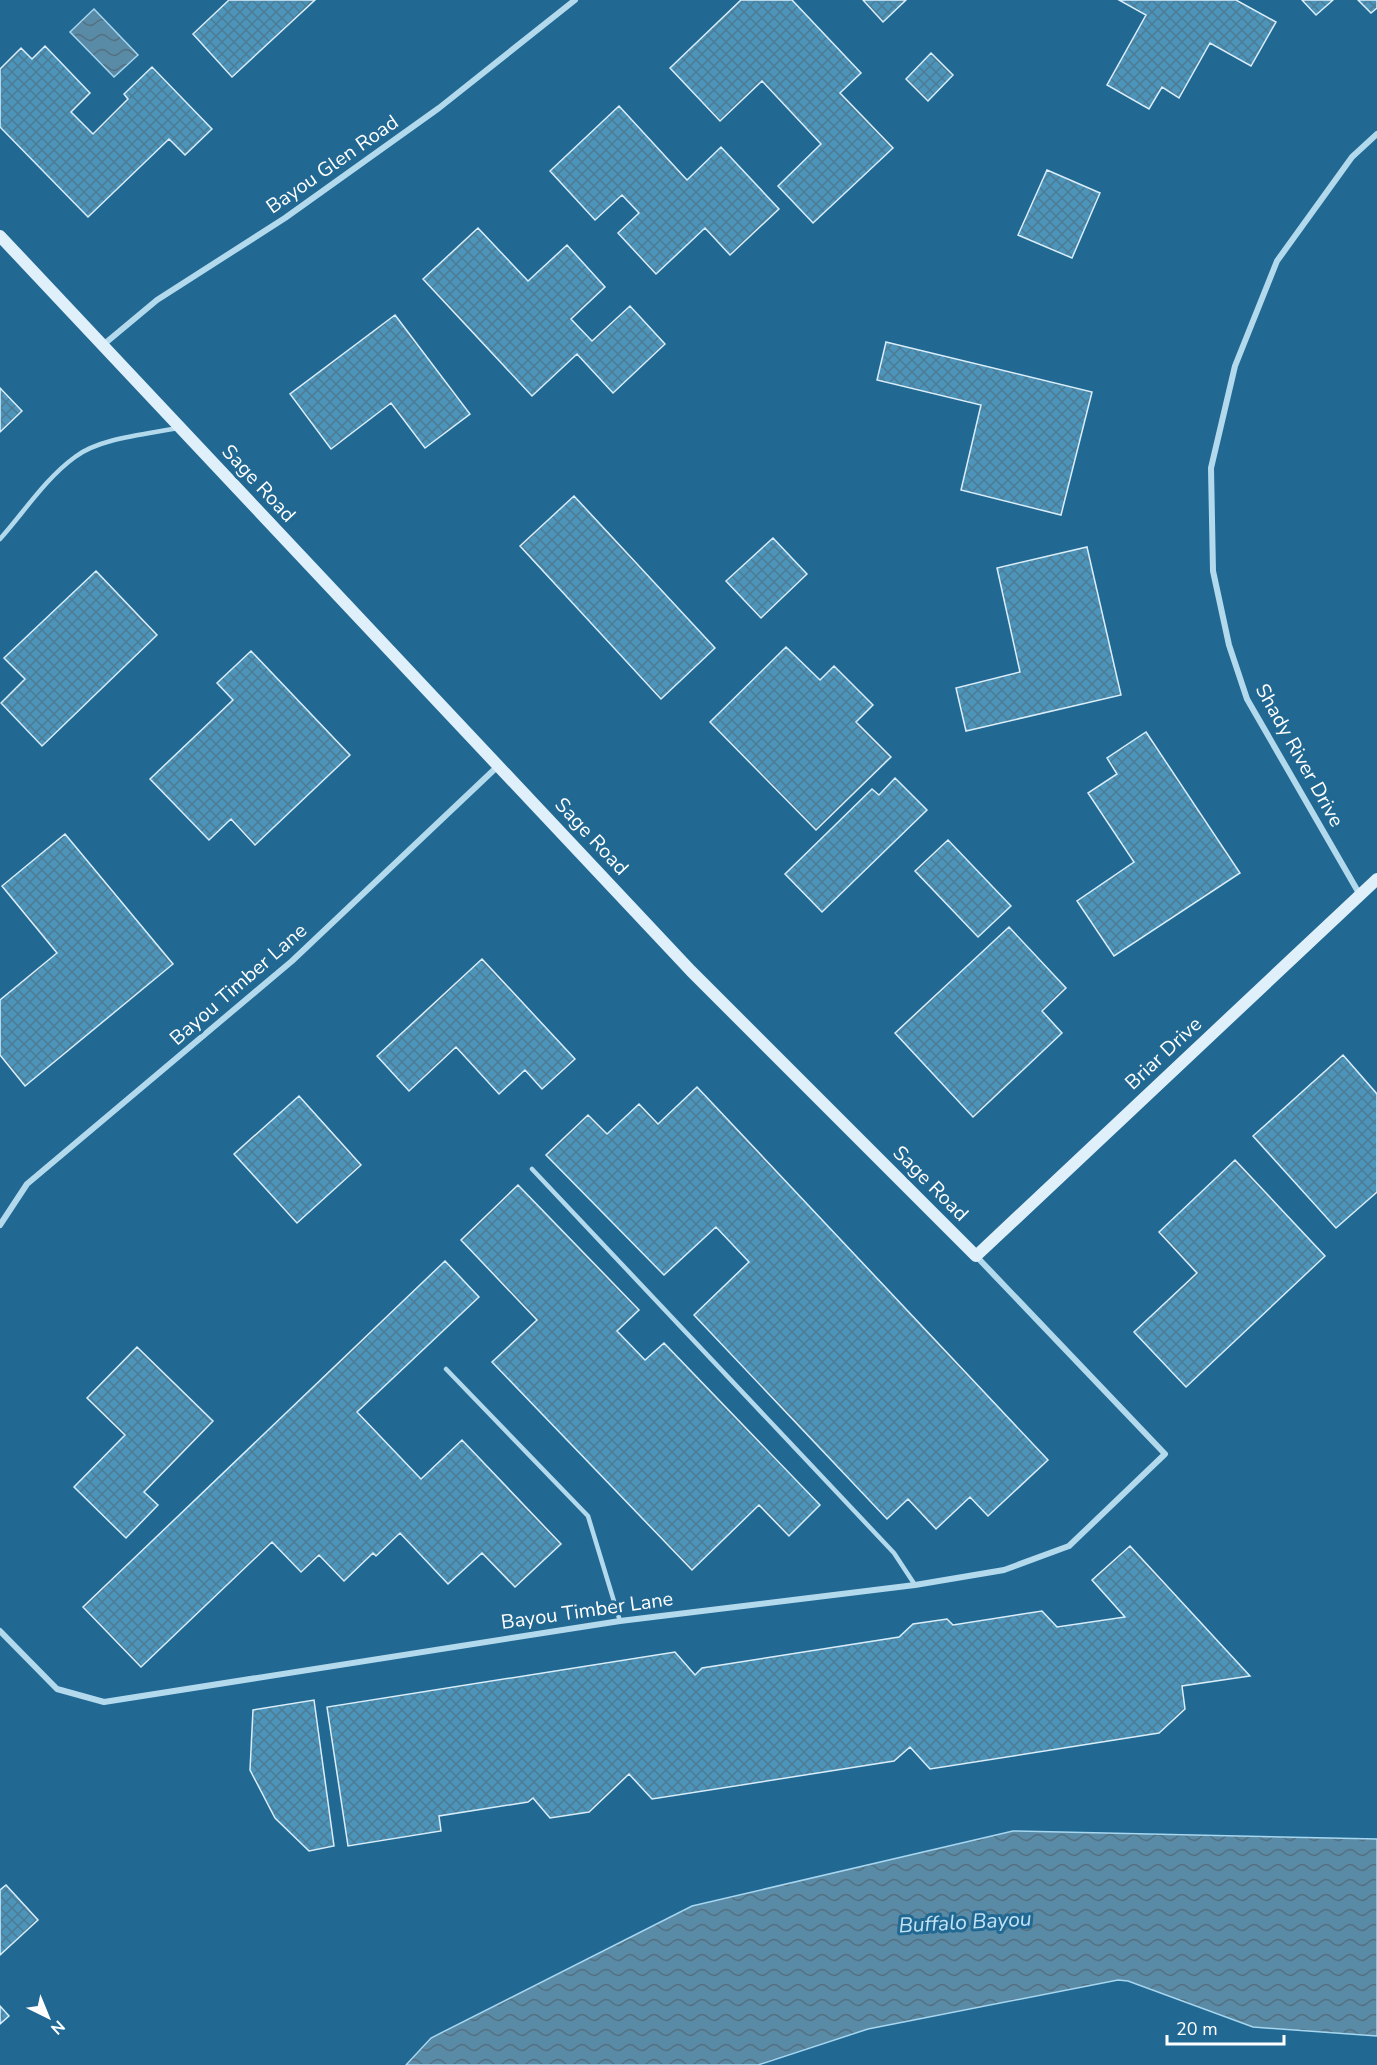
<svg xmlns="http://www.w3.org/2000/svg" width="1377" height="2065" font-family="'Nunito Sans',sans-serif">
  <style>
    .water { fill: url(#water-waves); stroke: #a7d6ef; stroke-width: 1.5 }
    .building { fill: url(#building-cross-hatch); stroke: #d9eefa; stroke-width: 1.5 }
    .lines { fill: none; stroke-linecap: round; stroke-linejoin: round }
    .lane { stroke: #b3d9ed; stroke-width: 4.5 }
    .street { stroke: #b3d9ed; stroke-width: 6 }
    .secondary { stroke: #e0f0fa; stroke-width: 12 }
    .labels { text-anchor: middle; stroke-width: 6; stroke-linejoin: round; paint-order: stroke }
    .street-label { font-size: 20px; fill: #fff; stroke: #216893 }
    .water-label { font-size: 21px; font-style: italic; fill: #c2e3f5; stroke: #216893 }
  </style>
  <defs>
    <pattern id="water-waves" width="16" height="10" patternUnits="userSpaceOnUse" patternTransform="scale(1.5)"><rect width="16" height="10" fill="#598aa6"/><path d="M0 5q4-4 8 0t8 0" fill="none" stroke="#547182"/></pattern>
    <pattern id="building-cross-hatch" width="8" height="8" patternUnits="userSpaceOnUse" patternTransform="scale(1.5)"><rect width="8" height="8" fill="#4d94bb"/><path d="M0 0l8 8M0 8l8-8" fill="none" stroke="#4d7b94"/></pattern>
  </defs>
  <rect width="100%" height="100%" fill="#216893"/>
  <path class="water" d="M94,9L138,55L114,77L70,32Z
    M1013,1831L1377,1839V2036L1253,2027L1128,1981L1118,1980L868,2029L758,2065H406L431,2038L692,1906Z"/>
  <path class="building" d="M229,0H315L232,77L193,34Z
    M741,0H792L861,73L840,93L893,148L813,223L778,186L821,144L762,81L720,121L670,68Z
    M863,0H906L883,22Z
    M1119,0H1236L1276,22L1251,66L1210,43L1179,98L1162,87L1149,109L1107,85L1146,15Z
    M1302,0H1333L1316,15Z
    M1358,0H1377V8L1371,13Z
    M45,46L90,93L71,112L93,134L128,99L124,94L152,67L212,129L185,155L169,139L88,217L0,127V69L21,48L32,59Z
    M931,53L953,75L928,101L906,79Z
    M619,106L687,180L721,147L779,209L730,255L705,228L656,274L618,233L639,213L622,195L595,220L550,171Z
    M1047,170L1100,193L1072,258L1018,235Z
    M478,228L528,281L567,245L605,287L571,319L592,341L630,306L665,344L613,393L577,354L532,396L423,279Z
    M395,315L470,414L425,448L391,403L331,449L290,394Z
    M886,342L1092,392L1061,515L961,490L981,405L877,380Z
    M0,388L22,411L0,432Z
    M574,496L715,648L661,699L520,546Z
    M773,538L807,574L761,618L726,581Z
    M1087,547L1121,695L966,731L956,688L1020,672L997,568Z
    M96,571L157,635L42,746L1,703L25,679L4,658Z
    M786,647L820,680L834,666L873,705L856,722L891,757L816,830L710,722Z
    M251,651L350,755L255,845L231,819L209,840L150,779L233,700L217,683Z
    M1146,732L1240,873L1114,956L1077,901L1134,862L1088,793L1117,774L1107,758Z
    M895,778L927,810L822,912L785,874L872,789L879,795Z
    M65,834L173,964L25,1086L0,1055V1000L57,953L2,886Z
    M948,840L1011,906L978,937L915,871Z
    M1009,927L1066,988L1042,1011L1062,1033L973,1117L895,1033Z
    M482,959L575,1059L542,1089L525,1070L499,1094L456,1047L409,1091L377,1056Z
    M1343,1055L1377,1094V1192L1336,1228L1253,1136Z
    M697,1087L1048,1460L988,1516L970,1497L936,1529L908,1499L887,1519L694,1315L749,1262L716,1227L664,1275L546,1155L588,1115L607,1134L639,1104L658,1124Z
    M299,1096L361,1165L297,1223L234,1154Z
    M1235,1160L1325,1256L1186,1387L1134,1332L1197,1273L1159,1232Z
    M518,1185L639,1310L617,1331L645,1360L664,1343L820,1505L789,1536L759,1505L692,1570L492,1362L537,1320L461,1240Z
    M445,1261L479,1297L357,1412L421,1479L462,1440L561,1544L515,1587L482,1553L448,1584L400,1533L376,1556L373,1553L344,1581L319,1555L301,1572L272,1542L141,1667L83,1607Z
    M137,1347L213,1421L144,1492L158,1505L126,1538L74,1487L125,1435L87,1398Z
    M1130,1546L1250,1676L1182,1686L1185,1709L1159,1733L930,1769L910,1747L894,1761L652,1799L629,1774L589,1812L550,1818L533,1798L528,1802L439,1816L441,1831L348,1846L327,1707L675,1652L695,1675L702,1668L899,1637L913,1624L947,1619L953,1625L1042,1611L1057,1627L1125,1617L1092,1580Z
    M314,1700L334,1846L309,1851L275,1818L250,1770L253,1710Z
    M6,1885L38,1920L0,1955V1890Z
    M0,2006L9,2016L0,2024Z"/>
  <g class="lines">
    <path class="lane" d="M0,539C24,512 46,478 75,457C99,438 148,434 178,428
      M532,1169L894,1553L915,1585
      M446,1369L588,1516L620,1621"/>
    <path class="street" d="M103,345L157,300L285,218L439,108L575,0
      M1360,895L1247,699L1229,645L1213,571L1211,468L1235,366L1277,261L1352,157L1377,134
      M0,1225L27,1184L292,961L498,766
      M0,1631L57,1689L104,1702L620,1621L915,1585L1004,1570L1069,1546L1165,1454L976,1256"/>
    <path class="secondary" d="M0,236L691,971L976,1256L1377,879"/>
  </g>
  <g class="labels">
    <g class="street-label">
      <text transform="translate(332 164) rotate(-35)" y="7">Bayou Glen Road</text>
      <text transform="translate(259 483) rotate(47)" y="7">Sage Road</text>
      <text transform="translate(1300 755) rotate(61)" y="7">Shady River Drive</text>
      <text transform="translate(592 836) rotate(47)" y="7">Sage Road</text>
      <text transform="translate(238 984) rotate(-41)" y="7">Bayou Timber Lane</text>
      <text transform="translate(1163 1053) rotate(-43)" y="7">Briar Drive</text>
      <text transform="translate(931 1183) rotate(45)" y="7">Sage Road</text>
      <text transform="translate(587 1610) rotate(-8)" y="7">Bayou Timber Lane</text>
    </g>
    <g class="water-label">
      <text transform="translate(965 1922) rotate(-3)" y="7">Buffalo Bayou</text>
    </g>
  </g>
  <g transform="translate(48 2017) rotate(137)" stroke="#216893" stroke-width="4.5" paint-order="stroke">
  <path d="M0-4.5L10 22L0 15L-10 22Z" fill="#ffffff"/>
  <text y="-9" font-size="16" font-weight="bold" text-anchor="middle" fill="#ffffff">N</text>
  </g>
  <path d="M1167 2035v9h117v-9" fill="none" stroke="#ffffff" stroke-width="3"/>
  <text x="1176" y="2035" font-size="18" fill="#ffffff" stroke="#216893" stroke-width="4.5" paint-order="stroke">20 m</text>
</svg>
